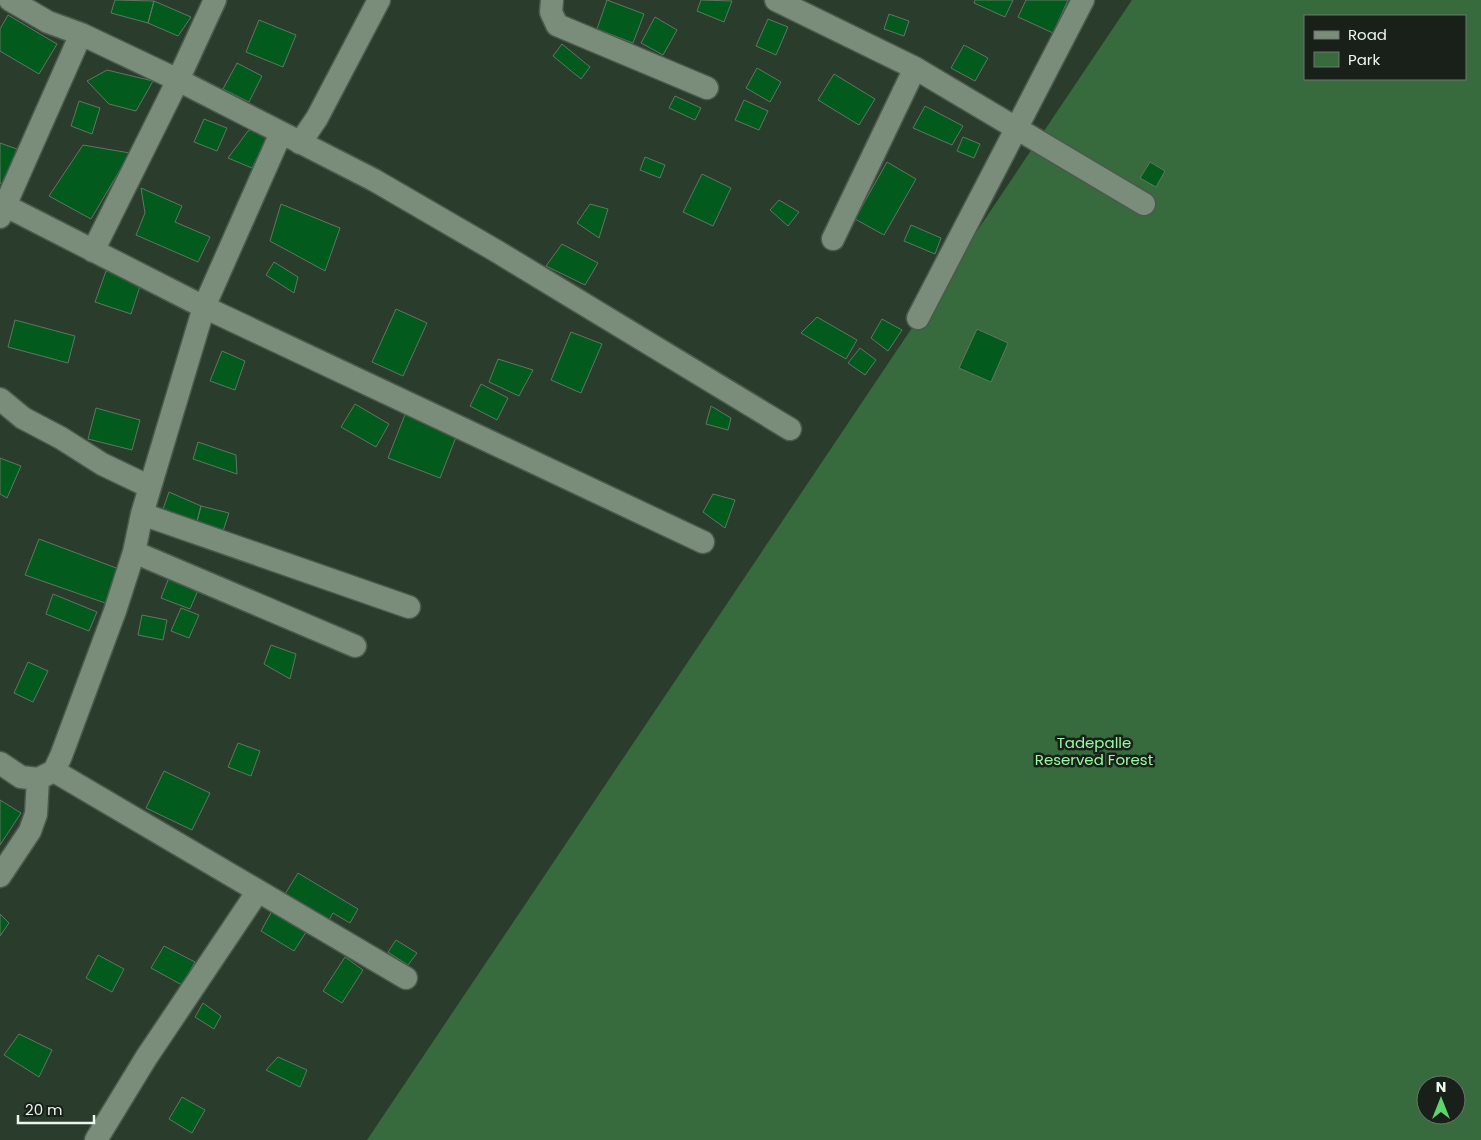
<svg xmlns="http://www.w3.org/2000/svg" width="1481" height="1140" font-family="Poppins,sans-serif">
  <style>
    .green { fill: #376a3d; fill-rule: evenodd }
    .building { fill: #025b1c; stroke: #627563 }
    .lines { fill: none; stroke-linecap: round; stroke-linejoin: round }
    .minor-casing { stroke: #4a5a4c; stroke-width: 25 }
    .minor { stroke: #798d7a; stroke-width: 22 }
    .labels { text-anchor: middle; stroke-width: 5; stroke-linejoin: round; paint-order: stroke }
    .park-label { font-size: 15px; fill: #98fba1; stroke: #182019 }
  </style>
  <rect width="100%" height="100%" fill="#2a3c2b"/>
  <path class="green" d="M1132,0H1481V1140H367ZM1305,16H1465V79H1305ZM1426,1085H1456V1115H1426Z"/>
  <path class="building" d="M115,0L154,1L148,23L111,13Z
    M607,0L644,14L633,43L597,29Z
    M701,0L732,1L724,22L697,11Z
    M975,0H1013L1005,17L974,3Z
    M1026,0H1068L1053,33L1018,17Z
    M154,1L191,17L178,36L148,23Z
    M889,14L909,21L904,36L884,29Z
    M8,15L57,44L39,74L0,51V29Z
    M655,17L677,30L663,55L641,43Z
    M768,19L788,27L776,55L756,46Z
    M259,20L296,35L283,67L246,52Z
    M562,44L590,67L581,79L553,56Z
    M964,45L988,58L975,81L951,68Z
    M237,63L262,76L249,102L223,89Z
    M757,68L781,82L770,102L746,88Z
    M107,70L153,81L136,111L109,104L87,81Z
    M834,74L875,99L859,125L818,100Z
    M675,96L701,108L695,120L669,108Z
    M744,100L768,111L759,130L735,120Z
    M79,101L100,108L92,134L71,126Z
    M925,106L963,126L952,145L913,128Z
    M204,119L227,128L217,151L194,142Z
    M268,126L267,138L252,168L228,158L248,131Z
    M963,137L980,144L974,158L957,151Z
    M0,143L17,149L4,185L0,183Z
    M83,145L130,153L91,219L49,196Z
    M645,157L665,165L660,178L640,170Z
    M887,162L916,179L884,235L855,219Z
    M1150,162L1165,171L1156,187L1140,178Z
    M702,174L731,188L713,226L683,212Z
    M141,188L182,206L175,222L210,237L198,262L136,235L145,213Z
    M779,200L799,212L788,226L770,210Z
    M281,204L340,228L325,271L270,241Z
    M590,204L608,209L599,238L577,223Z
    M911,225L941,238L935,254L904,241Z
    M562,244L598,263L585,285L546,266Z
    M274,262L298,277L294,293L266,275Z
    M106,271L141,283L131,314L95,302Z
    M396,309L427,323L403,376L372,362Z
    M817,317L857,340L846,359L801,333Z
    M882,319L902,330L888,351L871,338Z
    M15,320L75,336L68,363L8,347Z
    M977,329L1008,343L991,382L959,368Z
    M571,332L602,344L581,393L551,380Z
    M860,348L876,360L865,375L848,363Z
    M222,351L245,361L235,390L210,381Z
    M498,359L533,370L519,396L489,382Z
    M481,384L508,398L497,420L470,406Z
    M355,404L389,424L376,447L341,427Z
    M711,406L731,418L728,430L706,424Z
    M96,408L140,420L132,450L88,439Z
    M406,412L458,432L440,478L388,458Z
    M198,442L236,455L237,474L193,459Z
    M0,458L21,466L7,498L0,494Z
    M169,492L201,506L196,525L162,512Z
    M713,494L735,500L725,528L703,512Z
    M201,506L229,513L222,534L196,525Z
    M39,539L119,569L108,604L25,575Z
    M170,575L199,588L190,609L161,598Z
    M53,594L97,612L89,631L46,614Z
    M181,608L199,615L189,638L171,631Z
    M142,615L167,620L163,640L138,635Z
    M271,645L296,654L290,679L264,664Z
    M28,662L48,671L33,702L14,693Z
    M238,743L260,751L251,776L228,767Z
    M164,771L210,793L192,830L146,808Z
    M0,800L21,813L0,845Z
    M298,873L358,909L350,923L333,913L329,920L285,894Z
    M273,909L308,929L294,951L261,931Z
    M0,914L9,923L0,936Z
    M396,940L417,953L408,965L388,952Z
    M164,946L195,962L182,985L151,968Z
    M98,955L124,969L112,992L86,978Z
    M345,957L363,970L342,1003L323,991Z
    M203,1003L221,1016L214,1029L195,1017Z
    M19,1034L52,1050L39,1077L4,1055Z
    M278,1057L307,1070L300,1087L266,1070Z
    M182,1097L205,1110L192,1133L169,1119Z"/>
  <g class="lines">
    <g class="minor-casing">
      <path id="minor" d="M10,0L48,22L81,34L178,80L374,180L498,252L790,429
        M552,0L551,12L557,25L707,88
        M776,0L915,68L1144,204
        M281,133L204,307L703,542
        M300,143L317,118L379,0
        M0,203L204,307L142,514L134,552L115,611L61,756L54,771L38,779L21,777L0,763
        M0,217L81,34
        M833,239L915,68
        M93,251L178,80L215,0
        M918,318L1083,0
        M0,399L23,418L61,438L102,464L150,487
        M142,514L409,607
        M134,552L355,646
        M54,771L406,978
        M0,876L30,831L36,814L38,779
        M96,1140L146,1058L258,891"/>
    </g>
    <use href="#minor" class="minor"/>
  </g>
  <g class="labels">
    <g class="park-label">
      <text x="1094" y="748">Tadepalle<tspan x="1094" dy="17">Reserved Forest</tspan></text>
    </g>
  </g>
  <rect x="1304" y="15" width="162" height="65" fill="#182019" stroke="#6c766d"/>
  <rect x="1314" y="31" width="25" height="8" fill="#798d7a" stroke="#6c766d"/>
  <text x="1348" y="40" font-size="15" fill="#ebf6ec">Road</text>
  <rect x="1314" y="52" width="25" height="15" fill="#376a3d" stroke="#6c766d"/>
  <text x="1348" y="65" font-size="15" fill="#ebf6ec">Park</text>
  <g transform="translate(1441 1100)"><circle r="24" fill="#182019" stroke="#6c766d"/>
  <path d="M0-4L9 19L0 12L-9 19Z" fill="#5cd56d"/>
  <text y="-8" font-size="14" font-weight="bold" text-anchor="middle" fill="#ebf6ec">N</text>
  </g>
  <path d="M18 1115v8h76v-8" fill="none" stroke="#ebf6ec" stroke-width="2.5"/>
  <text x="25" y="1115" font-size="15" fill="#ebf6ec" stroke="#182019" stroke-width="4" paint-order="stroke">20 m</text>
</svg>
